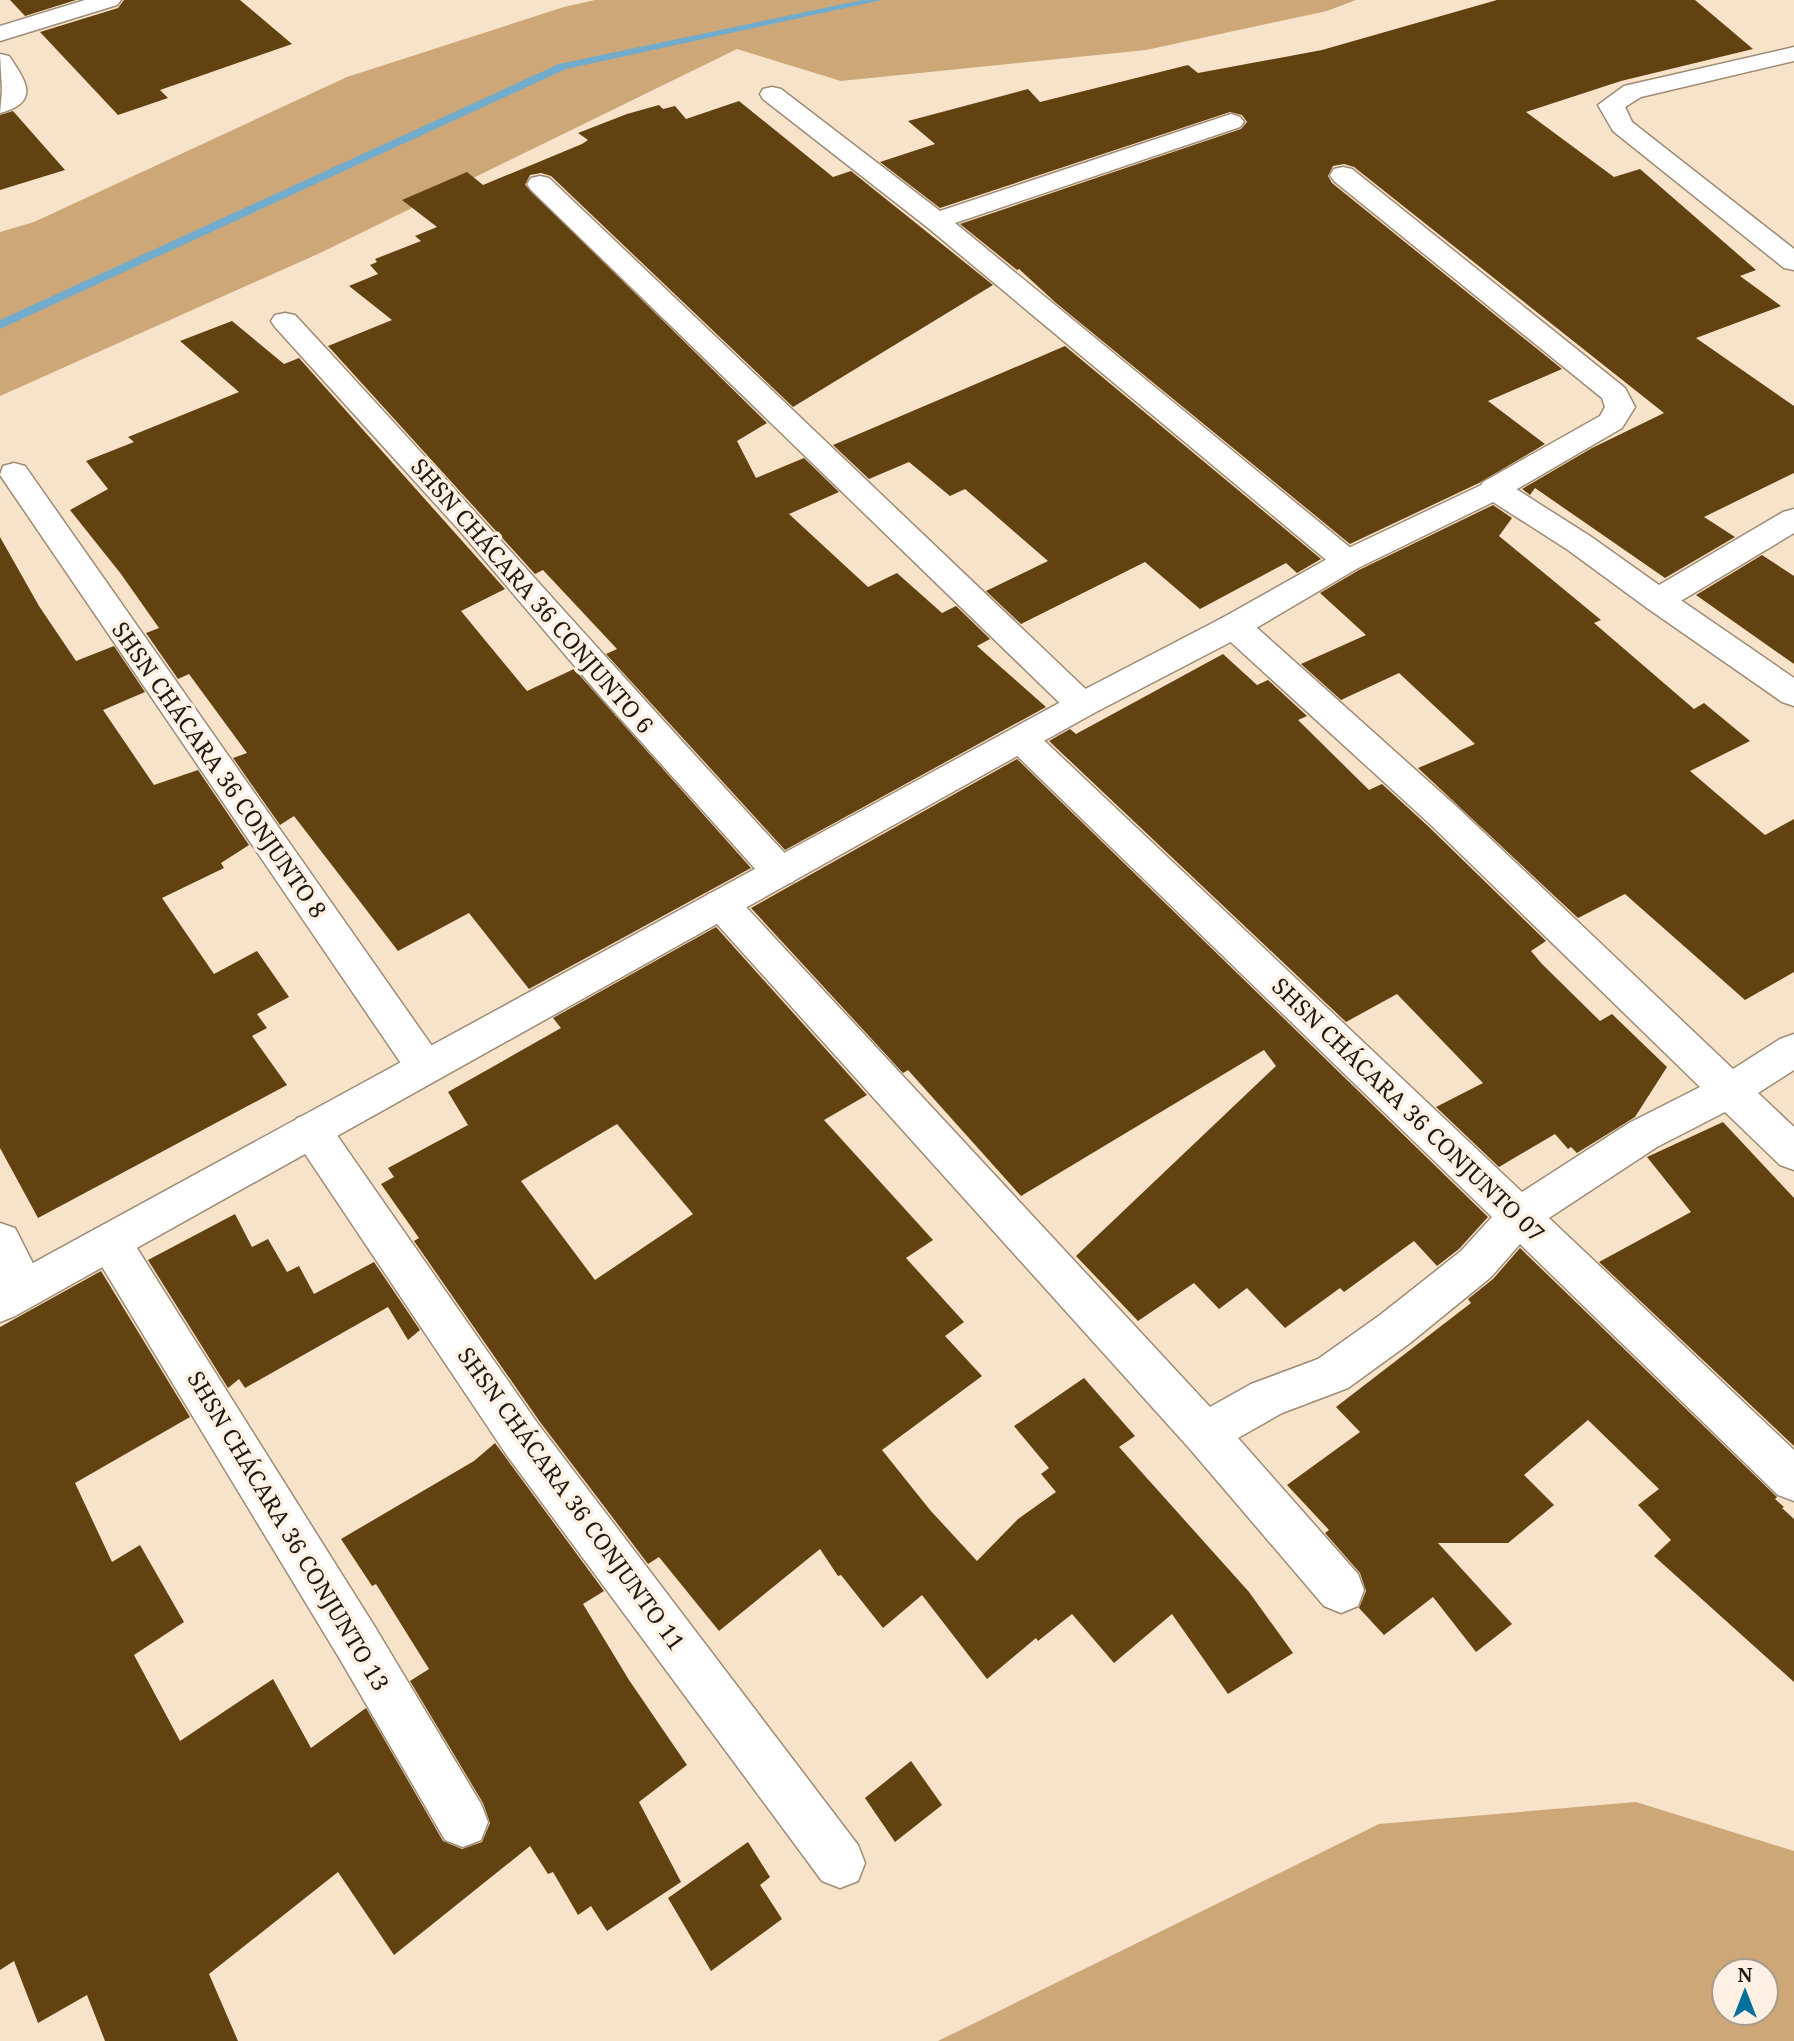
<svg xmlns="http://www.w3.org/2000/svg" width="1794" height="2041" font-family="'Noto Serif',serif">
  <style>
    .forest { fill: #cda777; fill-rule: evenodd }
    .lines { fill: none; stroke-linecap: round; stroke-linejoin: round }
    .stream { fill: #72accd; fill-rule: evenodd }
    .building { fill: #634211; fill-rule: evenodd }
    .minor-casing { stroke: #9e8b75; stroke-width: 3 }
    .tertiary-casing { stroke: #9e8b75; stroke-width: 3 }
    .minor { fill: #fff; fill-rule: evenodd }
    .tertiary { fill: #fff; fill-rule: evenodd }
    .labels { text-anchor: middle; stroke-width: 7; stroke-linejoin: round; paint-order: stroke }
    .street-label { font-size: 23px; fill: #201910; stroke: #fef1e3 }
  </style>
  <rect width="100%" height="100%" fill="#f7e3ca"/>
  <path class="forest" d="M595,0H1356L1327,11L1146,50L841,81L737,49L320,253L0,396V232L34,222L347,77L564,7Z
    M1636,1802L1794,1851V2041H938L1379,1824ZM1766,1971V2013H1724V1971Z"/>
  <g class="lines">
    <path class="stream" d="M862,0H882L566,69L0,329V320L559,64Z"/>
  </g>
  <path class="building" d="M10,0H76L25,16Z
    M124,0H240L292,44L160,90L168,98L118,115L40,32L118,8Z
    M1497,0H1695L1753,49L1621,81L1526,112L1614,177L1640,169L1756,270L1740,276L1781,306L1696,338L1794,406V473L1704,517L1735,537L1665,578L1535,488L1530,495L1522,489L1592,448L1664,413L1354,167L1344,164L1333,166L1328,176L1332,183L1562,369L1488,401L1545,444L1479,483L1350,544L1056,303L1019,269L1017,270L960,224L1241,129L1247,122L1242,115L1230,112L940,208L880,162L935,144L908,121L1028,89L1040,102L1188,65L1198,73L1322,50Z
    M739,101L833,177L851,171L993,285L793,407L551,176L541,173L530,175L525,185L767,423L737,441L756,478L804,458L839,492L789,514L868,587L897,573L942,613L956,606L990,639L977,646L1046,707L785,850L606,654L617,649L543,570L535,574L328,346L392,320L349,286L378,274L370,265L377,262L375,259L421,241L415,236L437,227L402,200L467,172L483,185L582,144L588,140L578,133L627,114L659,105L663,109L675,106L686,119Z
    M13,111L65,170L0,190V115Z
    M232,321L284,364L299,358L505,589L461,611L527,691L574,669L751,868L529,989L469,913L398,951L294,816L280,825L233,758L247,753L189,674L178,679L146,633L159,628L121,574L70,510L108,489L86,461L134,442L128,437L239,392L180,341Z
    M1065,346L1321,559L1297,573L1286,563L1200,609L1145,562L1021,624L986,591L1048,561L965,489L950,496L909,462L869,479L833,445Z
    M1493,505L1512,518L1499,536L1601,620L1594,623L1694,709L1704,703L1750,741L1690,771L1765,835L1794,819V972L1745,1000L1625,894L1578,918L1418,768L1475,744L1399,673L1341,700L1301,664L1366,635L1320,593L1359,570Z
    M0,537L39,606L76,661L114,646L145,692L103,710L154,785L198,770L249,845L221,863L224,868L162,898L214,974L257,951L289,997L257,1014L267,1028L252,1036L287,1085L38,1218L0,1148Z
    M1762,555L1794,576V664L1696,595Z
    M1223,654L1257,685L1268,680L1307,716L1298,720L1369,790L1382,784L1429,827L1546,941L1531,951L1542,964L1600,1021L1612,1014L1667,1067L1635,1117L1577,1153L1571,1147L1568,1149L1555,1134L1499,1167L1436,1107L1483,1083L1397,994L1346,1022L1049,741L1070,729L1076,734Z
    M1017,759L1488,1217L1459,1249L1437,1266L1414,1241L1344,1292L1340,1288L1285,1328L1247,1288L1219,1309L1194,1283L1138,1321L1076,1256L1276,1066L1264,1050L1021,1196L908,1070L903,1073L751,908Z
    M716,927L867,1095L824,1120L933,1240L906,1258L964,1322L945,1336L982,1376L882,1450L930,1510L977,1561L1018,1519L1056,1492L1041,1474L1049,1468L1014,1426L1084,1378L1135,1436L1119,1447L1249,1592L1293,1653L1228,1694L1172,1614L1114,1663L1072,1614L1038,1641L1036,1638L987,1679L922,1595L883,1628L841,1575L838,1576L820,1549L719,1631L659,1557L648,1564L540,1422L414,1241L419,1238L381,1184L394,1177L388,1168L468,1125L448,1092L561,1028L553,1018ZM617,1124L693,1214L595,1280L521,1181Z
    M1723,1122L1794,1198V1446L1599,1262L1691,1212L1647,1157Z
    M235,1214L252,1247L268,1239L287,1272L299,1266L314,1294L374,1262L420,1330L408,1340L388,1307L245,1388L239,1379L228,1388L148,1260Z
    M1520,1248L1777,1497L1775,1499L1784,1507L1782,1508L1794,1519V1682L1654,1556L1671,1540L1638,1505L1659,1489L1588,1420L1524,1475L1554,1505L1508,1543H1438L1512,1624L1476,1652L1433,1597L1384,1635L1359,1608L1366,1591L1360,1573L1325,1533L1329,1530L1287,1485L1360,1432L1336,1407L1471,1303L1468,1299L1493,1279Z
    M101,1271L190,1417L75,1483L112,1562L140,1545L184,1622L134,1655L180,1741L273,1679L311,1748L366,1708L443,1841L462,1849L482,1842L490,1823L483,1803L410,1681L429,1669L376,1584L372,1586L341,1539L474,1461L495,1443L604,1591L583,1604L629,1680L687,1765L639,1802L681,1882L607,1931L591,1906L578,1915L553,1872L548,1874L530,1846L394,1955L338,1872L209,1974L238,2041H105L87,1995L38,2023L14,1961L0,1970V1327Z
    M911,1761L942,1805L895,1842L865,1798Z
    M748,1842L770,1877L760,1885L782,1919L711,1971L668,1898Z"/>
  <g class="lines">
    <g class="minor-casing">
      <path id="minor" d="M85,0H121L117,5L0,41V26Z
        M1794,47V61L1641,97L1625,107L1632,122L1794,249V270L1784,268L1613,131L1598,105L1624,86Z
        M0,54L9,56C26,81 41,102 0,113L2,91Z
        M772,87L781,89L940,211L1231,114L1240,117L1244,122L1240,127L955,223L1358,554L1363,561L1358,568L1347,571L1336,568L927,227L763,99L760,94L763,89Z
        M1343,167L1352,169L1625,388L1635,407L1622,428L1505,496L1494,499L1483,496L1479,489L1483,482L1600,416L1605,407L1602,398L1334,181L1330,175L1334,169Z
        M540,176L549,178L1094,697L1099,705L1094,713L1082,717L1070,713L531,190L527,184L531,178Z
        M285,313L295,315C463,496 625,681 793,862L798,872L793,882L780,886L767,882L601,697L459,530L275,327L271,321L275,315Z
        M14,463L25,466L439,1056L445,1067L439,1078L425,1083L411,1078L0,475L3,466Z
        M1658,589L1669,592L1794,678V706L1782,702L1647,608L1642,600L1647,592Z
        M1234,615L1246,618L1457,807L1733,1069L1780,1039L1794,1034V1070L1758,1093L1794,1127V1170L1780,1165L1725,1112L1657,1147L1549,1218L1794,1450V1501L1778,1495L1520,1244L1491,1277L1410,1343L1348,1388L1282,1413L1238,1438L1358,1574L1364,1590L1358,1606L1341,1613L1324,1606L1189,1448L708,914L703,904L708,894L721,890L734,894L1210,1407L1251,1384L1318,1359L1380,1315L1461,1251L1492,1217L1010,749L1005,740L1010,731L1022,728L1034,731L1522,1192L1629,1123L1700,1087L1431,825L1222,634L1218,626L1222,618Z
        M311,1113L325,1118L538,1424L858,1845L865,1863L858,1881L840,1888L822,1881L506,1454L297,1142L291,1130L297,1118Z
        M0,1223L15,1228L46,1289L40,1302L25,1308L10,1302L0,1283Z
        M110,1224L125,1229L375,1627L481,1804L488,1822L481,1840L463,1847L445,1840L341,1661L95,1255L89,1242L95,1229Z"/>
    </g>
    <g class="tertiary-casing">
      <path id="tertiary" d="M1494,479L1505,482L1590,536L1659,585L1783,512L1794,509V533L1669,608L1658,611L1647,608L1568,550L1493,502L1358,568L1246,634L1094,713L15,1316L0,1322V1281L1070,697L1222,618L1336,554Z"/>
    </g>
    <use href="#minor" class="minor"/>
    <use href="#tertiary" class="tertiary"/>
  </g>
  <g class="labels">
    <g class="street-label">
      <text transform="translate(532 596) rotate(49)" y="8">SHSN CHÁCARA 36 CONJUNTO 6</text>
      <text transform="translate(219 770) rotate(55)" y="8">SHSN CHÁCARA 36 CONJUNTO 8</text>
      <text transform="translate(1408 1110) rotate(44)" y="8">SHSN CHÁCARA 36 CONJUNTO 07</text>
      <text transform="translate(571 1499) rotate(54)" y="8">SHSN CHÁCARA 36 CONJUNTO 11</text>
      <text transform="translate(288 1531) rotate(59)" y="8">SHSN CHÁCARA 36 CONJUNTO 13</text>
    </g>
  </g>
  <g transform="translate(1745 1992)"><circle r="33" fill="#fef1e3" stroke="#a59b8f" stroke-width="2"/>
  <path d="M0-5L12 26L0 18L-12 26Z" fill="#00719c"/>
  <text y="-10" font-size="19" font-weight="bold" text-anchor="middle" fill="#201910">N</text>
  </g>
</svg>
